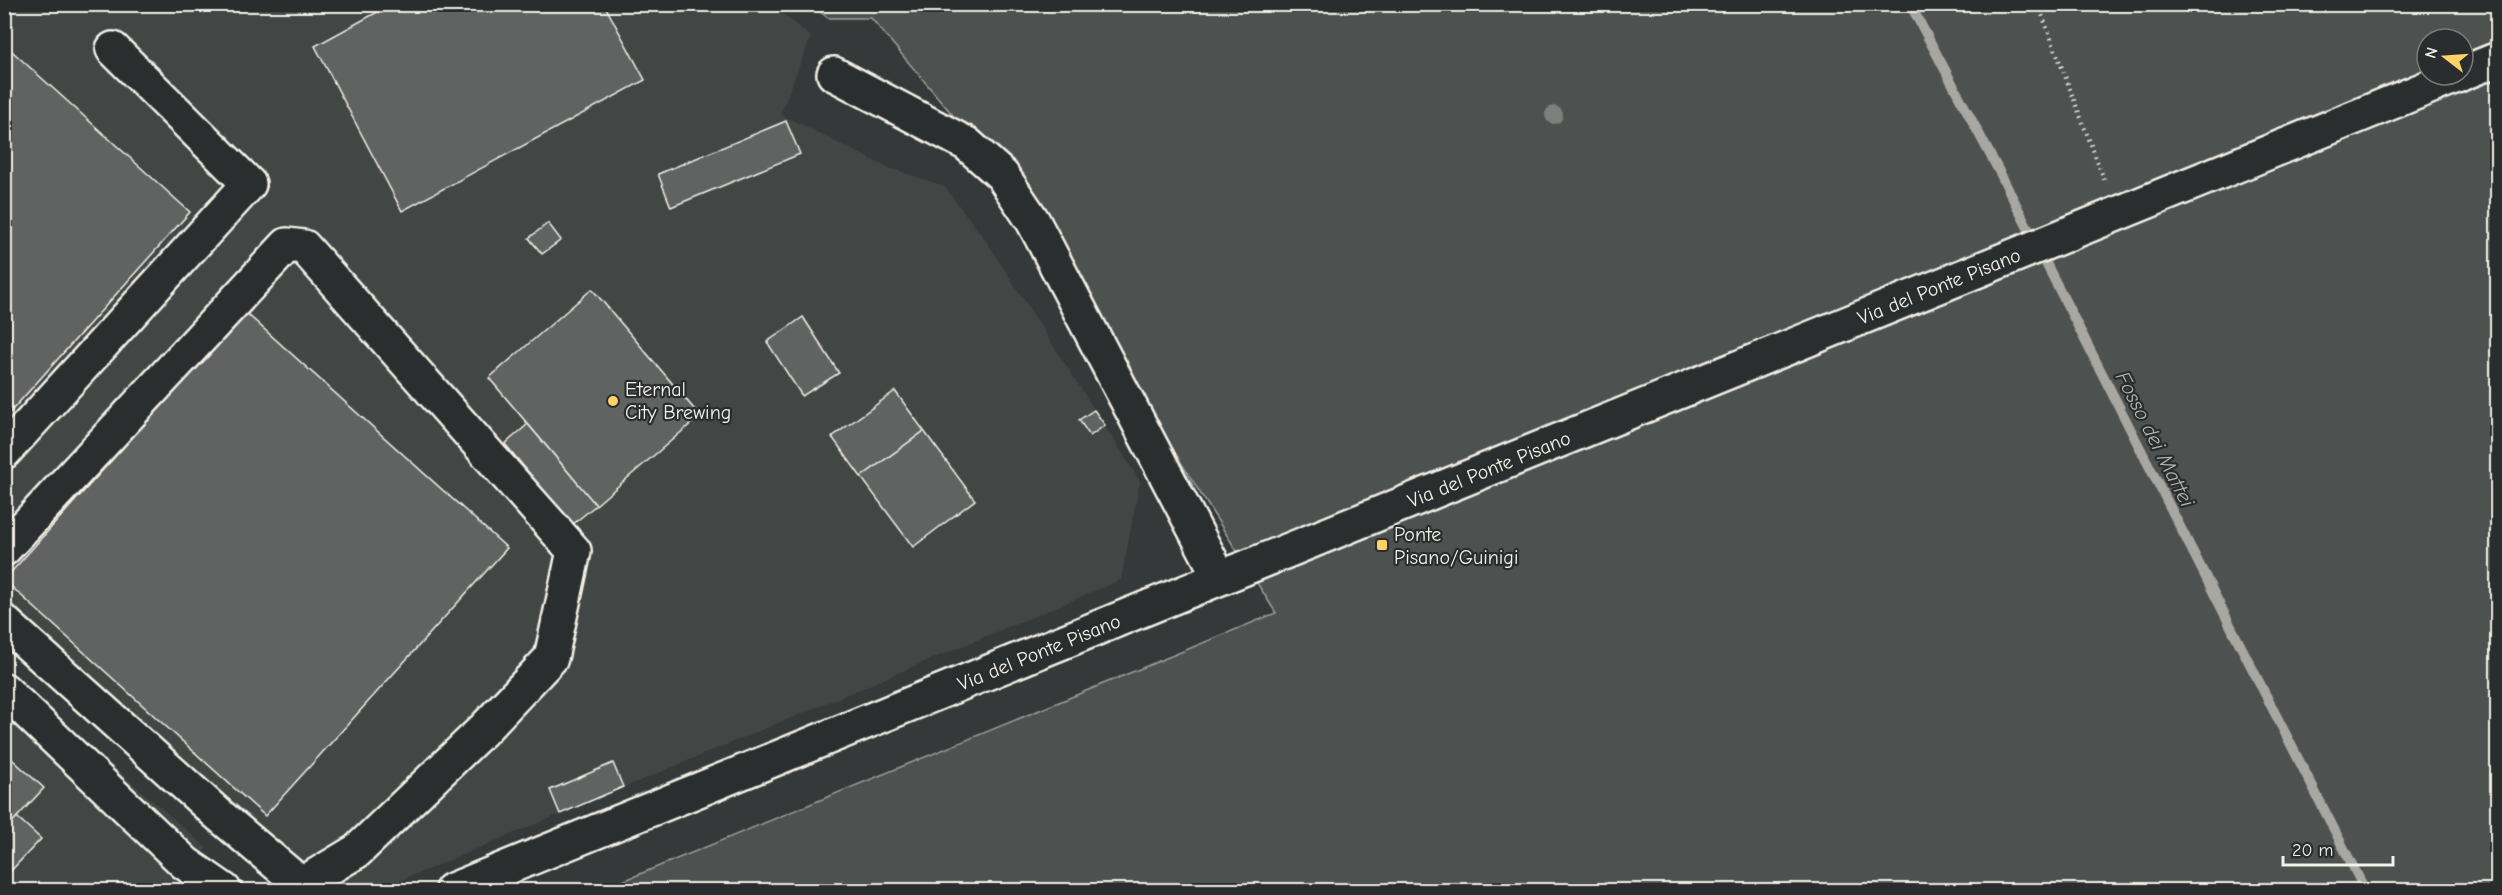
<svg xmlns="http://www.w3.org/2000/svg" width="2502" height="895" font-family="'Comic Neue',sans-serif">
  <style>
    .built { fill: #434645 }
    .green { fill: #4e514f; stroke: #a1a19c; stroke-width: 1.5; fill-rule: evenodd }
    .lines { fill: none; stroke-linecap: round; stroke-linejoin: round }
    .stream { stroke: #a8a7a1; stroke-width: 10 }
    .building { fill: #616362; stroke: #f4f1e8; stroke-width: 1.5 }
    .minor-casing { stroke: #f4f1e8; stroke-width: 38 }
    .path { stroke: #f4f1e8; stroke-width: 4; stroke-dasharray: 1.5 4.5; stroke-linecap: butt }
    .minor { stroke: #2a2d2e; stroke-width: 33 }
    .tree { fill: #7f7f7c }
    .poi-dot { fill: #ffd166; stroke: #2a2d2e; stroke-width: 2 }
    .labels { text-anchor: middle; stroke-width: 4.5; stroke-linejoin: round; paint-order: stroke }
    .street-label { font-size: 20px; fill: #f4f1e8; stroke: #2a2d2e }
    .poi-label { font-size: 20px; fill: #f4f1e8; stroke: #2a2d2e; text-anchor: start }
    .water-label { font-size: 21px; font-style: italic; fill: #b4b3ad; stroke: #2a2d2e }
  </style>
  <rect width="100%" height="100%" fill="#363939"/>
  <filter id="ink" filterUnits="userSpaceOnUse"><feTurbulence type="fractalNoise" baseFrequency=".0167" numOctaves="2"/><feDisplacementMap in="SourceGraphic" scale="12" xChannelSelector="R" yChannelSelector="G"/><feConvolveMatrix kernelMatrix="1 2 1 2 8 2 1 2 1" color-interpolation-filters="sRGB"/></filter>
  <g filter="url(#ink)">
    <path class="built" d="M5,5H771L811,37L780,114L886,167L944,186L985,239L1140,481L1121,580L378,890H290L5,636Z
      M4,671L207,848L178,873L197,890H5Z"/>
    <path class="green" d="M811,5H2497V890H601L1276,613L989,158L871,18H828ZM2427,39H2463V75H2427Z"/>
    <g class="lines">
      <path class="stream" d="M1910,4L2001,175L2365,890"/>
    </g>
    <path class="building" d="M392,4H604L645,80L402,211L315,46Z
      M4,44L190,212L4,419Z
      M786,121L800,154L671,207L658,174Z
      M548,223L561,240L542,254L529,238Z
      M592,289L700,416L596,505L489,378Z
      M245,312L507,548L265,816L4,580Z
      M803,317L839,373L802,396L767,342Z
      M895,391L924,431L861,477L832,437Z
      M1094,410L1105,425L1090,436L1079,420Z
      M528,424L596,505L572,525L505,444Z
      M924,431L975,500L913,547L861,477Z
      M4,752L44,788L4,831Z
      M613,763L623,787L560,814L550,790Z
      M17,817L41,839L4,878V831Z"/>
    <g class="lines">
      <g class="minor-casing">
        <path id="minor" d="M2463,73L2498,59
          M834,74L967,144L1002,175L1033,221L1220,578
          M4,452L249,184L113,49
          M4,549L287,245L304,247L574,551L551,658L483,730L357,851L292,890
          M4,622L219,815L302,885
          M4,690L185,863L224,890
          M452,890L2459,75"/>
      </g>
      <path class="path" d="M2038,4L2105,182"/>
      <use href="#minor" class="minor"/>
    </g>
    <circle class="tree" cx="1554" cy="115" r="9"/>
  </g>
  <g class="poi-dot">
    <circle cx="613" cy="401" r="6"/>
    <rect x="1376" y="539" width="12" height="12" rx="3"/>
  </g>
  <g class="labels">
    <g class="street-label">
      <text transform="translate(1939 286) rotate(-22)" y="7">Via del Ponte Pisano</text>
      <text transform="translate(1489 469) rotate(-22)" y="7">Via del Ponte Pisano</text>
      <text transform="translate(1039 652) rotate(-22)" y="7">Via del Ponte Pisano</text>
    </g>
    <g class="poi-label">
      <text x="625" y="396">Eternal<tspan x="625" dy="23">City Brewing</tspan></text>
      <text x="1394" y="541">Ponte<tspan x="1394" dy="23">Pisano/Guinigi</tspan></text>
    </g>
    <g class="water-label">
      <text transform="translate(2155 439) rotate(63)" y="7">Fosso dei Mattei</text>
    </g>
  </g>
  <rect width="2502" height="895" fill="none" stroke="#2a2d2e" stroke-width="24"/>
  <rect x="12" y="12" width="2478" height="871" fill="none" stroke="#f4f1e8" stroke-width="2" filter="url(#ink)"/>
  <g transform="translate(2445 57) rotate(287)"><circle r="28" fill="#2a2d2e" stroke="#7b7b78" stroke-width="1.5"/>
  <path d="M0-4.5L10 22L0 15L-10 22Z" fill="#ffd166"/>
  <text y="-9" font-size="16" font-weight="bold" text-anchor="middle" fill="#f4f1e8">N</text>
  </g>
  <path d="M2283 856v9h110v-9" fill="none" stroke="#f4f1e8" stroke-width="3"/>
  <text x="2292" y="856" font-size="18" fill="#f4f1e8" stroke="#2a2d2e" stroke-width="4.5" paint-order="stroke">20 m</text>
</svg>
